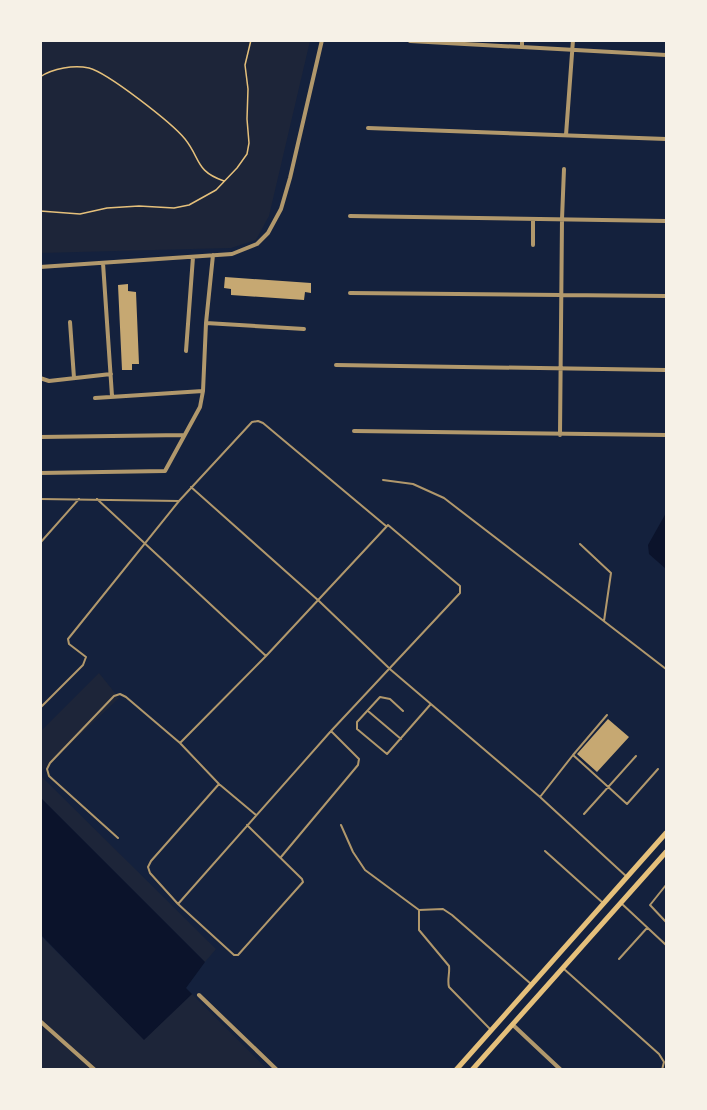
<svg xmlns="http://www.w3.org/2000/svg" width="707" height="1110" font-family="'Varela Round',sans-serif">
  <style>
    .green { fill: #1d2539 }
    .water { fill: #0b132b }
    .building { fill: #c6a872 }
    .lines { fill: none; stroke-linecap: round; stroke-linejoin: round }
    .path { stroke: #e5c07b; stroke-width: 1.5 }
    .service { stroke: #b1986c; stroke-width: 2 }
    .minor { stroke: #b1986c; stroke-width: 4 }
    .secondary { stroke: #e5c07b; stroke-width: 5 }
  </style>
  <rect width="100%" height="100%" fill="#14213d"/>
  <path class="green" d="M40,41H310L269,216L256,240L231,248L41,253Z
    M99,673L119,698L41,772V731Z
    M41,776L216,949L205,962L41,798Z
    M40,935L144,1039L192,994L267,1069H41Z"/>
  <path class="water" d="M666,513V569L649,554L648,545Z
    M41,798L205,962L186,988L192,994L144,1040L41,935Z"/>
  <path class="building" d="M225,277L311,283V293L305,292L304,300L231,295V289L224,288Z
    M128,284V291L136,292L139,364H132V370H122L118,285Z
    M608,719L629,737L597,772L577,754Z"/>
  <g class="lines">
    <path class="path" d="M40,77C53,68 74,65 89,68C108,73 172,123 185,139C201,159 195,171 224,181
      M40,211L80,214L107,208L139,206L174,208L189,205L216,190L237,168L247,154L249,143L247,119L248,89L245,65L251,40"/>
    <path class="service" d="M383,480L413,484L444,498L666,669
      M191,487L319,601L391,670L540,797L627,877
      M40,499L179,501L252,422L258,421L263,423L386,526
      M97,499L266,656L180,743L219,784L256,815
      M40,543L79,499
      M580,544L611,573L604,621
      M40,708L83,665L86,657L69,644L68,639L179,501
      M368,711L401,739
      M403,711L390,699L380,697L357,722V729L387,754L430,705
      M573,755L607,715
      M219,784L151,861L148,867L150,873L178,904L234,955H238L303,882L302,879L247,825
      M540,797L573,755L627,804L658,769
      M584,814L636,756
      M341,825L353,852L365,870L419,910L443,909L452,915L531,984
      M118,838L49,776L47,769L50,763L114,696L120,694L126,697L180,743
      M545,851L603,903
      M281,857L358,765L359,759L331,731
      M666,885L650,905L666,922
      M621,903L666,945
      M178,904L331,731L460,593V586L388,525L266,656
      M419,910V930L449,966C450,973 447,980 449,987L490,1029
      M619,959L647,928
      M564,969L659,1054L664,1062L662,1070"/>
    <path class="minor" d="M410,41L666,55
      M522,47V40
      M368,128L666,139
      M566,135L573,40
      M350,216L666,221
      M533,245V219
      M103,263L112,396
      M40,267L232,254L257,244L268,233L281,209L290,178L322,40
      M350,293L666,296
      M70,322L74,378
      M206,323L304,329
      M186,351L193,257
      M336,365L666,370
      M40,378L49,381L111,374
      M203,391L206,323L213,255
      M354,431L666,435
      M560,435L562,219L564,169
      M40,437L184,435
      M40,473L165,471L200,407L203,391L95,398
      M199,995L277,1070
      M40,1021L95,1070
      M513,1025L561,1070"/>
    <path class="secondary" d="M456,1070L666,833
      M472,1070L666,852"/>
  </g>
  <rect width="707" height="1110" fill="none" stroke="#f6f1e7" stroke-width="84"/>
</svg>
